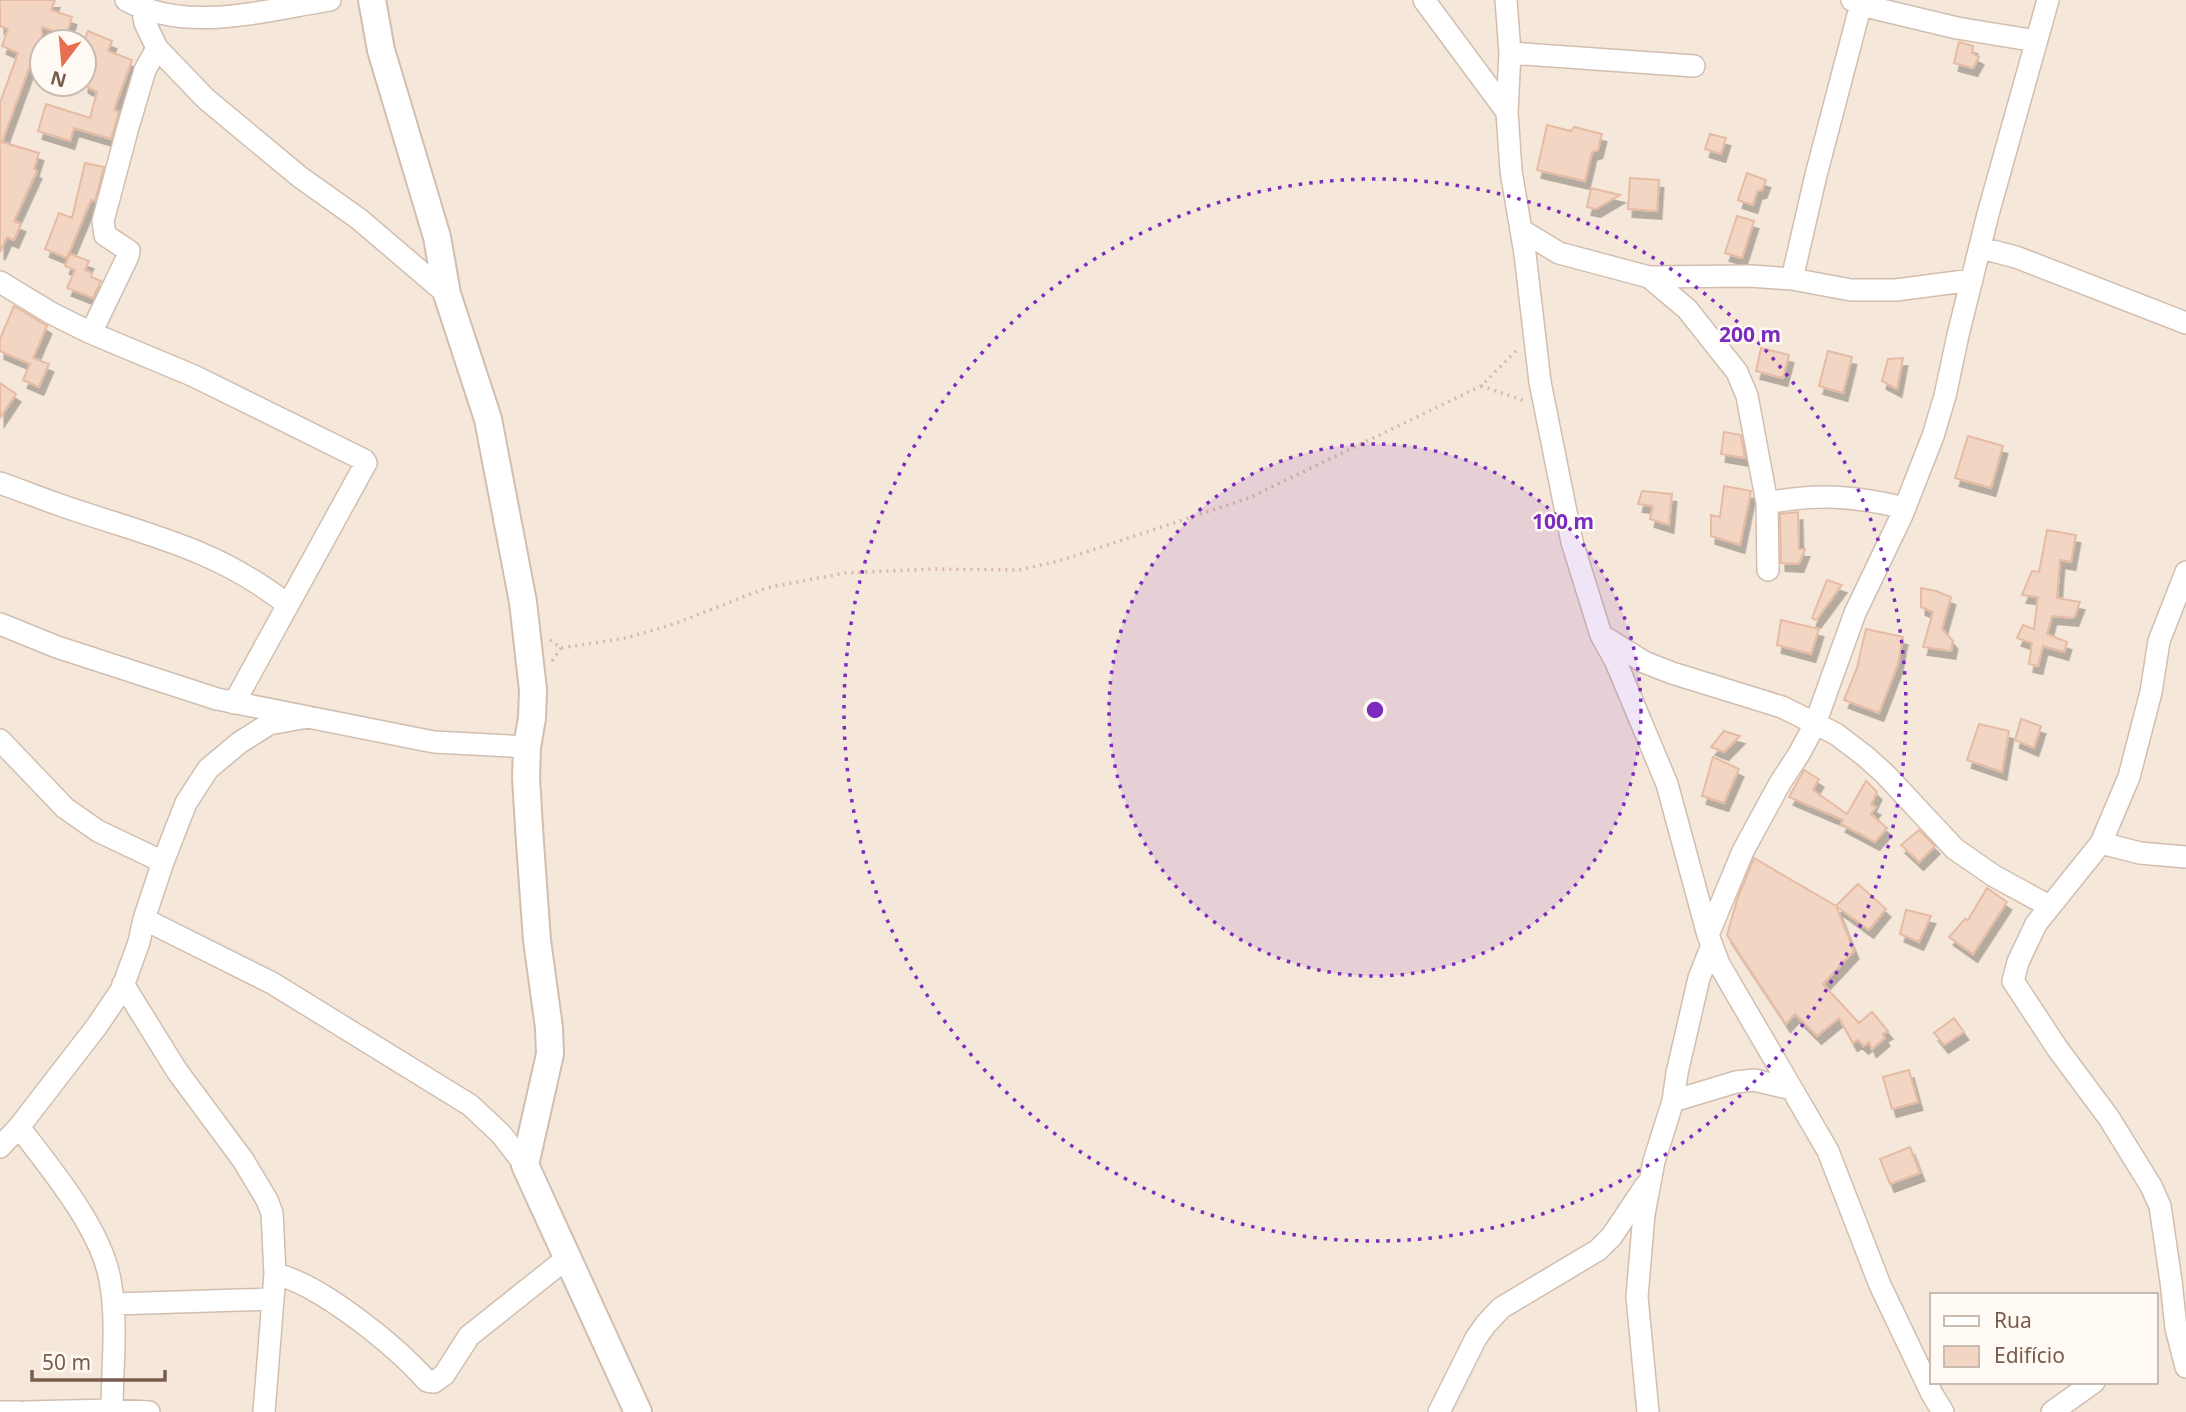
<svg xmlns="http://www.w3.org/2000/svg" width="2186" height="1412" font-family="'Noto Sans',sans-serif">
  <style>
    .residential { fill: #f5e8da; fill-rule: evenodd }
    .building { fill: #f3d5c3; stroke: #e6bba3; stroke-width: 2; filter: url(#shadow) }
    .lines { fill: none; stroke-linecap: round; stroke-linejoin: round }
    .minor-casing { stroke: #d1beb0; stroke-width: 24 }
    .tertiary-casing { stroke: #d1beb0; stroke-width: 30 }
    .path { stroke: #d9b8a5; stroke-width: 3.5; stroke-dasharray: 2 5; stroke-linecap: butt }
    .minor { stroke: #fff; stroke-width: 21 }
    .tertiary { stroke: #fff; stroke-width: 26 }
    .ring { fill: none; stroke: #7b2cbf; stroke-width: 3.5; stroke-dasharray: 3.5 7 }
    .centre { fill: #7b2cbf; stroke: #fffaf3; stroke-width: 3.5 }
    .ring-label { font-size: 21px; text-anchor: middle; font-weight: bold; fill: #7b2cbf; stroke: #fffaf3; stroke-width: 5; stroke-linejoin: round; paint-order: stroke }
  </style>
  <defs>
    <filter id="shadow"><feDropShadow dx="4.5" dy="8" stdDeviation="0" flood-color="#0004"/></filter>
  </defs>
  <rect width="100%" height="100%" fill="#fdf6ec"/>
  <path class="residential" d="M0,0H2186V1412H0ZM42,42H84V84H42ZM1932,1295H2156V1382H1932Z"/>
  <path class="building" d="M0,0H55L51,10L72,17L66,35L42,27V65L32,60L2,142L39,153L34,169L37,171L14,221L21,224L14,240L7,237L0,252V103L18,53L2,46L8,29L0,26Z
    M88,31L112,41L108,51L132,60L114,110L119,112L111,139L74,128L70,141L38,131L46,104L90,118L97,92L84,85V41Z
    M1959,42L1973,46L1972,53L1979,57L1973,68L1954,63Z
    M1547,125L1571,131L1574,127L1602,134L1598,150L1592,152L1585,181L1537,170Z
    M1710,134L1726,138L1721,154L1705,149Z
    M85,163L104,167L95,201L91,200L67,258L45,249L59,213L72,218Z
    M1747,173L1766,180L1762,190L1757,191L1753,205L1738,200Z
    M1630,178L1659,180L1657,211L1628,209Z
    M1591,188L1620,195L1596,209L1587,207Z
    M1737,216L1754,221L1742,258L1725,253Z
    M70,254L89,261L85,270L92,273L91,277L101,281L93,298L67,288L75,270L65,266Z
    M14,306L47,326L33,358L49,364L39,387L23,380L30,364L0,351V339Z
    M1761,348L1789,355L1783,378L1756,371Z
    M1828,351L1852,357L1843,393L1819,386Z
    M1903,358L1897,389L1882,381L1888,359Z
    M0,383L16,394L0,418Z
    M1724,432L1741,435L1745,458L1721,454Z
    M1968,436L2003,446L1991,488L1955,478Z
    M1724,486L1751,491L1740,545L1711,536V515L1720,517Z
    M1642,491L1672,494L1669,525L1650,519L1653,506L1638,504Z
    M1798,512L1799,549H1805L1799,564L1781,563L1780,514Z
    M2047,530L2076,535L2071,562L2060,560L2057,598L2080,602L2074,618L2052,616L2047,634L2067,642L2064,652L2043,646L2038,666L2029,664L2032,643L2017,638L2023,625L2034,629L2038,597L2022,595L2032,571L2039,572Z
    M1827,580L1842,585L1816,620L1812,618Z
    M1921,588L1936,591L1951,597L1942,629L1953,641L1951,651L1923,647L1933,612L1921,607Z
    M1781,620L1819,629L1811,654L1777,645Z
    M1866,629L1903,637L1898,664L1879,713L1844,700L1857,668Z
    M2021,719L2041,726L2034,748L2015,740Z
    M1979,724L2009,731L2002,772L1967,760Z
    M1724,731L1740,736L1724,752L1711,747Z
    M1713,757L1739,769L1724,803L1702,796Z
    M1804,770L1819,779L1813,790L1847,814L1866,781L1877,792L1871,805L1876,807L1871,814L1887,828L1875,842L1841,824L1843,820L1789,797Z
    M1919,830L1935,846L1919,862L1901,845Z
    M1754,858L1836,906L1854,951L1823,984L1859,1023L1872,1012L1888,1031L1883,1034L1885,1038L1872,1049L1869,1042L1864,1046L1858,1040L1853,1043L1839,1018L1817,1036L1795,1014L1786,1024L1727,935L1738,897Z
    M1858,884L1886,909L1869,930L1836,906Z
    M1987,888L2007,902L1973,954L1949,937L1965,919L1968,920Z
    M1906,910L1931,916L1919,942L1900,934Z
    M1954,1018L1964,1032L1944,1045L1934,1033Z
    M1909,1070L1918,1102L1892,1109L1883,1077Z
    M1910,1147L1920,1173L1890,1184L1880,1159Z"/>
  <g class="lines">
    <g class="minor-casing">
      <path id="minor" d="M126,0C187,34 265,10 330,0
        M1424,0L1507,112
        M1506,0L1510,53L1507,112L1511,171L1525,254L1540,382L1572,542L1601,635L1615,660L1667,784L1708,935L1719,964L1828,1151L1880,1285L1932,1394L1943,1412
        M1852,0L1861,5L1957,28L2036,41
        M142,8L145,23L157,48L206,99L300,177L359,219L447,294
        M1510,53L1694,66
        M1521,230L1559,253L1649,277L1750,276L1792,279L1851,290H1896L1972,280
        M1981,248L2016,257L2186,323
        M1649,277L1687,309L1737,372L1747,396L1767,503L1768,570
        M1792,279L1816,175L1862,0
        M0,282L51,313L91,333L194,376L364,460L366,463L234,703
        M91,333L128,256L129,251L105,235L103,221L128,127L145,70L157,48
        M0,483C20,490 40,498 60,505C143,534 217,548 288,605
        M1767,503C1817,493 1855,496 1905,508
        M2186,572L2159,641L2151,692L2129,777L2101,843L2036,924L2018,962L2013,981L2057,1048L2109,1118L2151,1186L2160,1206L2171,1281L2176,1328L2186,1367
        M0,624L57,647L217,699L434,742L527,747
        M1601,635L1644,662L1672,673L1782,707L1836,734L1865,756L1885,774L1955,849L1994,876L2049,906
        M0,740L65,808L98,831L163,862
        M2101,843L2140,853L2186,857
        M144,919L272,983L470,1105L501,1134L525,1165
        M1708,935L1743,851L1780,783L1799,754L1815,724L1855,613L1902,515L1933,436L1945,396L1958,335L1988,214L2048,0
        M123,984L177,1071L243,1160L267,1200L272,1213L275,1274L264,1412
        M1673,1101L1736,1082L1754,1080L1792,1089
        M19,1127C50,1168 101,1228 110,1280C118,1322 112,1367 112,1410
        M0,1147L19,1127L97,1026L122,989L139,942L144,919L163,862L186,803L208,769L239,743L269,724L308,717
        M275,1274C320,1284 396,1346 427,1381L434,1382L444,1375L469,1336L567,1258
        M114,1304L272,1299
        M0,1412H19
        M25,1412L112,1410L149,1412
        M1439,1412L1476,1338L1486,1324L1501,1308L1598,1250L1612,1236L1646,1185
        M1648,1412L1637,1297L1644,1214L1654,1161L1673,1101L1677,1073L1699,978L1712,945
        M2052,1412L2094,1382"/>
    </g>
    <g class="tertiary-casing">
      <path id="tertiary" d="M372,0L381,50L437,237L447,294L488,419L523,602L533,690L532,718L527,747L526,778L530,843L537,940L549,1028L550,1054L525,1165L638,1412"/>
    </g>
    <path class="path" d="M1481,386L1525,401
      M550,640L561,648L626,638L674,624L766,588L845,573L932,569L1019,570L1059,561L1249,498L1481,386L1517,350
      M552,661L561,648"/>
    <use href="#minor" class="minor"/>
    <use href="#tertiary" class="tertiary"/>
  </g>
  <circle cx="1375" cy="710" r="266" fill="#7b2cbf" fill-opacity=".12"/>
  <g class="ring">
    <circle cx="1375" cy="710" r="266"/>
    <circle cx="1375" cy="710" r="531"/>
  </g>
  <circle cx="1375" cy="710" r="10" class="centre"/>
  <g class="ring-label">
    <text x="1750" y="342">200 m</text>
    <text x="1563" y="529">100 m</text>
  </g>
  <rect x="1930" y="1293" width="228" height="91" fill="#fffaf3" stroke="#cabbb1" stroke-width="2"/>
  <rect x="1944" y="1316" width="35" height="10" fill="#ffffff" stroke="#cabbb1" stroke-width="2"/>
  <text x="1994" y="1328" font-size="21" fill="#7a5c4d">Rua</text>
  <rect x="1944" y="1346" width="35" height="21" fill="#f3d5c3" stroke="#cabbb1" stroke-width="2"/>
  <text x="1994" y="1363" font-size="21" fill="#7a5c4d">Edifício</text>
  <g transform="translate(63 63) rotate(196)"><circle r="33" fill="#fffaf3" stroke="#cabbb1" stroke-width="2"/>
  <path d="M0-5L12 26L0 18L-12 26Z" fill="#e76f51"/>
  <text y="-10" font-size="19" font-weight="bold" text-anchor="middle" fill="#7a5c4d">N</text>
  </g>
  <path d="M32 1370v10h133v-10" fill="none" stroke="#7a5c4d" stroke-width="3.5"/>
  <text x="42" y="1370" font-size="21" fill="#7a5c4d" stroke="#fffaf3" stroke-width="5" paint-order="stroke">50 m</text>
</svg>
